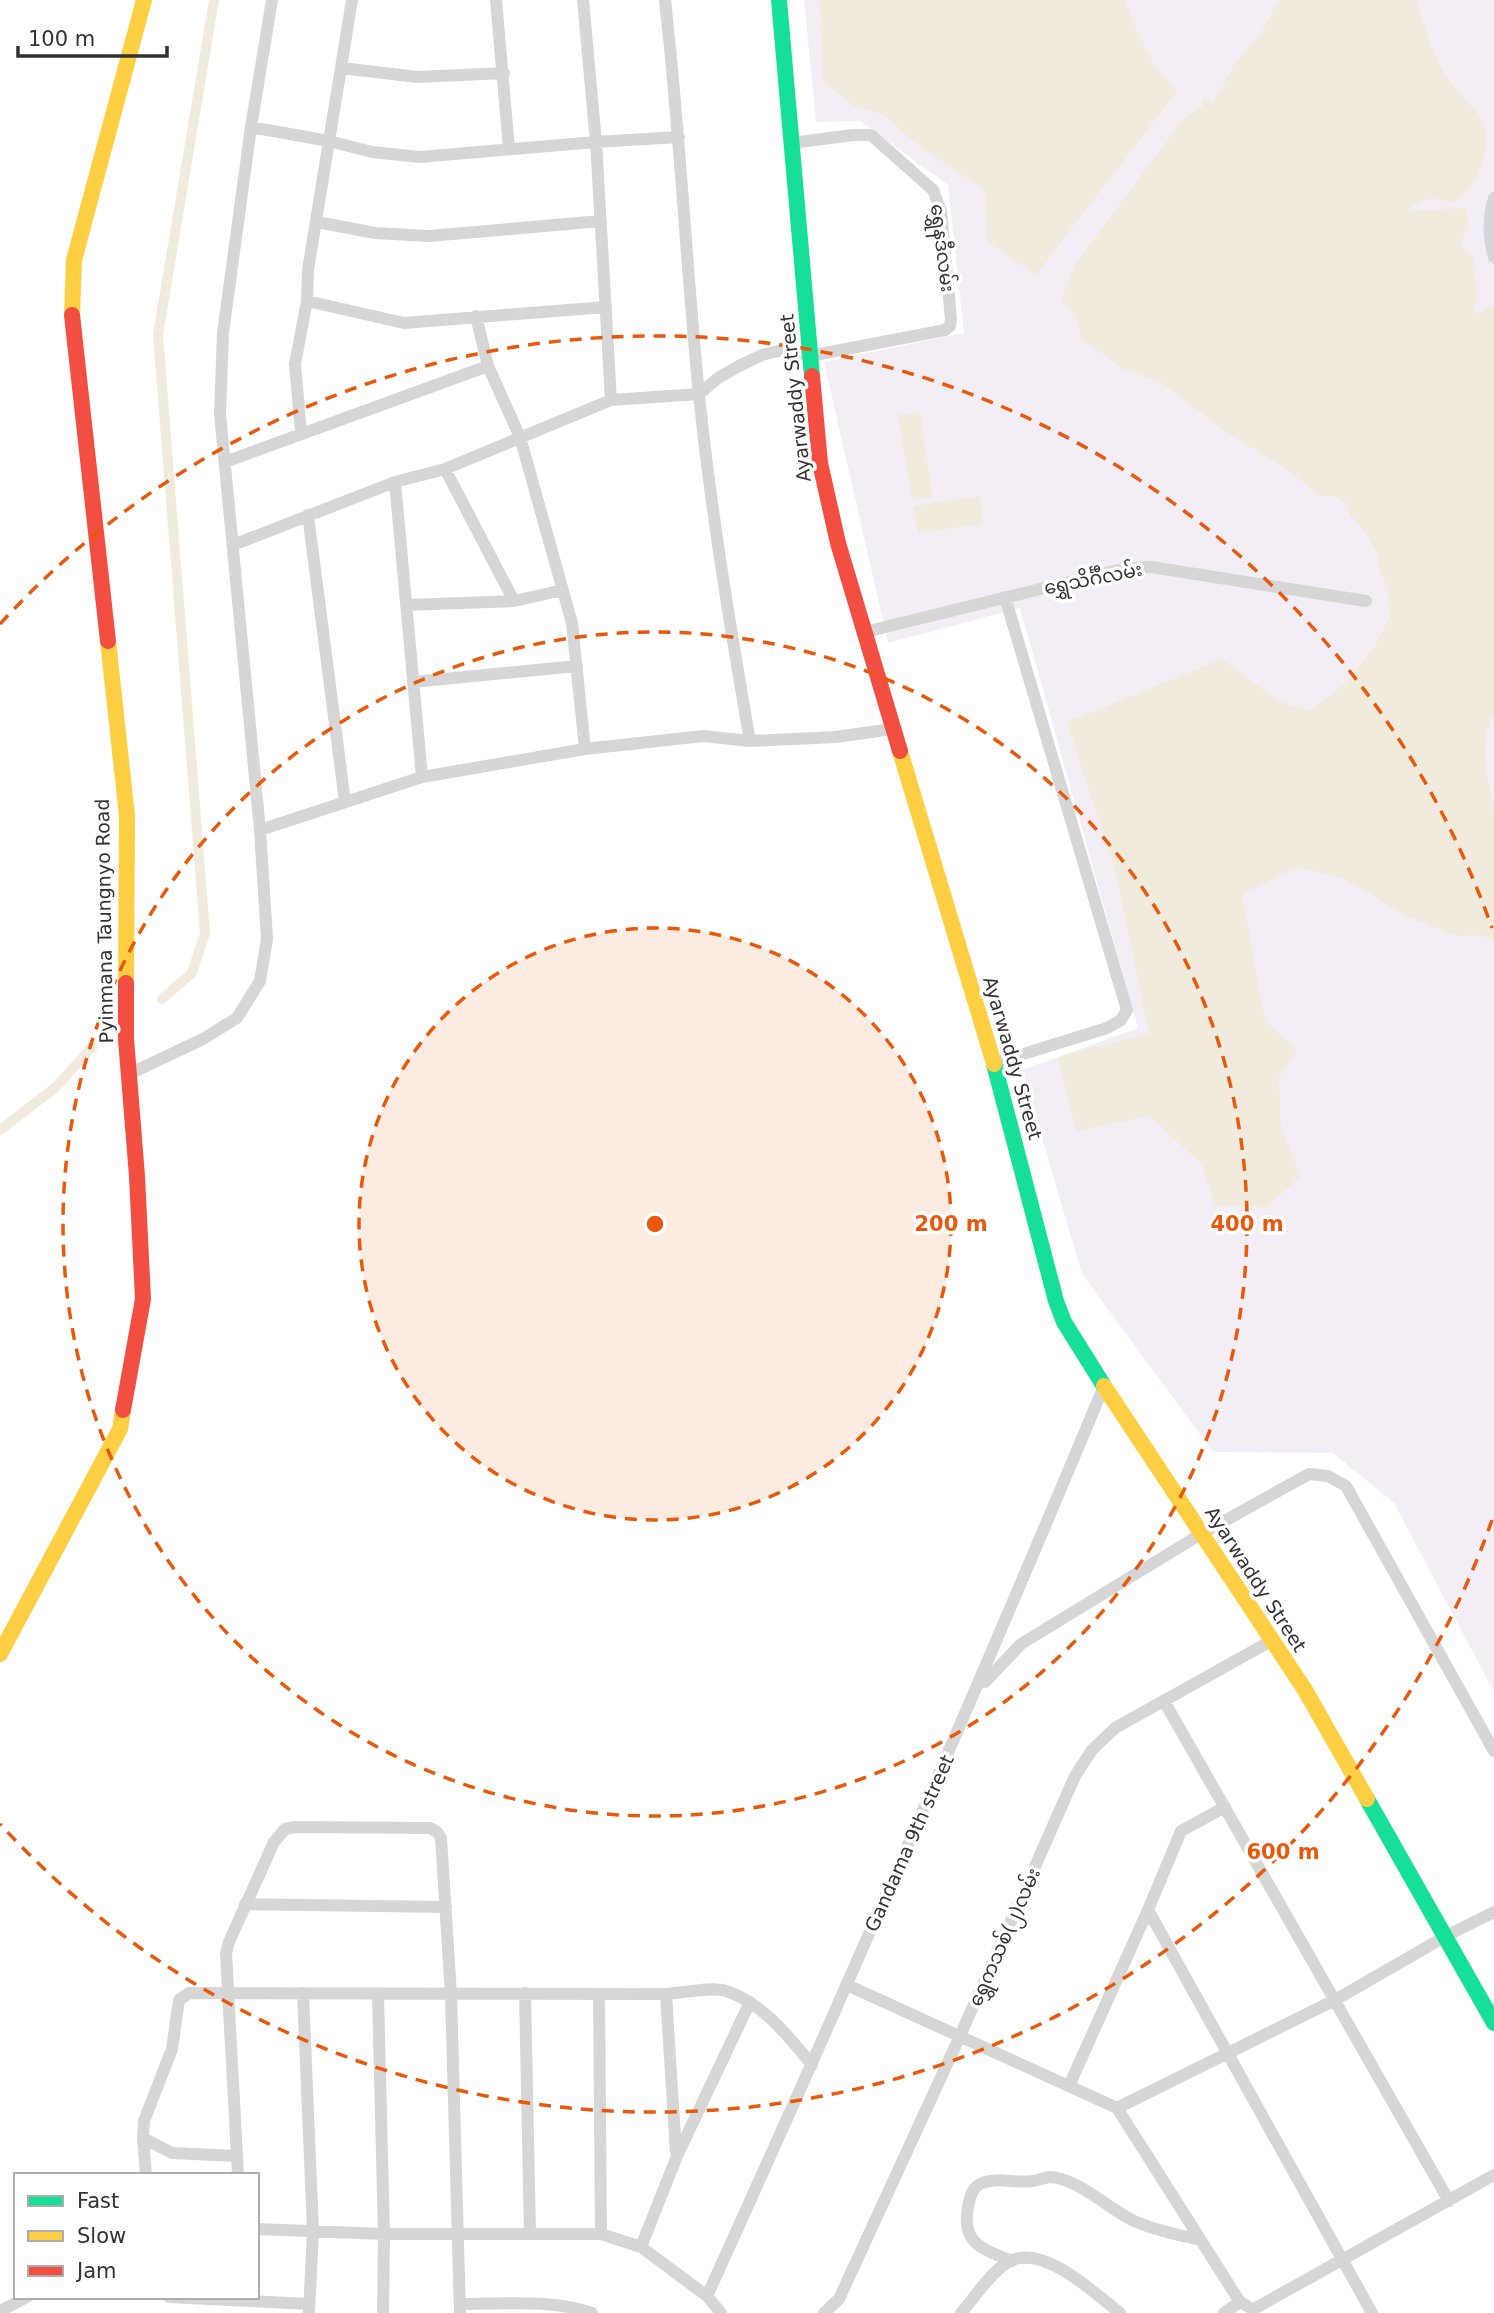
<svg xmlns="http://www.w3.org/2000/svg" width="1494" height="2313" font-family="'DejaVu Sans','Noto Sans Myanmar',sans-serif">
  <style>
    .green { fill: #f3eef5 }
    .water { fill: #f1ebdd }
    .lines { fill: none; stroke-linecap: round; stroke-linejoin: round }
    .canal { stroke: #f1ebdd; stroke-width: 10 }
    .street { stroke: #d6d6d6; stroke-width: 12 }
    .fast { stroke: #16e098; stroke-width: 16 }
    .slow { stroke: #ffcf43; stroke-width: 16 }
    .jam { stroke: #f24e42; stroke-width: 16 }
    .ring { fill: none; stroke: #e8590c; stroke-width: 3.5; stroke-dasharray: 12 9 }
    .labels { text-anchor: middle; stroke-width: 7; stroke-linejoin: round; paint-order: stroke }
    .street-label { font-size: 19px; fill: #323232; stroke: #fff }
    .centre { fill: #e8590c; stroke: #fff; stroke-width: 3.5 }
    .ring-label { font-size: 21px; text-anchor: middle; font-weight: bold; fill: #e8590c; stroke: #fff; stroke-width: 7; stroke-linejoin: round; paint-order: stroke }
  </style>
  <rect width="100%" height="100%" fill="#fff"/>
  <path class="green" d="M804,0H1494V1692L1394,1503L1333,1453L1213,1452L1082,1274L1022,1070L1138,1028L1020,608L888,643L824,362L964,333L948,185L860,121L816,122Z"/>
  <path class="water" d="M820,0H1124C1139,32 1149,68 1178,90L1036,275L986,241L985,190L920,147L884,115L855,107L823,81Z
    M1279,0H1417C1424,29 1434,60 1452,84C1462,98 1479,109 1484,126C1491,151 1477,195 1449,203C1433,194 1421,199 1408,211L1467,208L1468,226L1460,245L1474,259L1477,298L1473,313L1483,312L1486,306L1494,309V713C1474,752 1493,782 1494,820C1494,860 1494,901 1494,941L1480,935L1457,936L1408,917L1345,879L1298,867L1242,894L1265,1021L1298,1050L1279,1078L1281,1127L1301,1176L1268,1207L1216,1206L1202,1165L1150,1116L1076,1131L1058,1057L1149,1033L1116,874L1067,722L1222,659L1280,702L1311,710L1343,685L1375,646L1390,617L1388,588L1380,573L1376,551L1359,524L1350,516L1346,503L1334,496H1319L1288,470L1227,433L1160,382L1124,369L1081,339L1076,316L1062,299L1074,266L1182,120L1203,106L1201,101L1205,97L1212,104L1236,62L1261,33Z
    M920,412L933,497L912,500L898,415Z
    M980,496L983,524L918,533L913,506Z"/>
  <g class="lines">
    <path class="canal" d="M162,999L192,973L205,933L158,335L214,0
      M0,1130L56,1087L93,1046"/>
    <path class="street" d="M496,0L509,149
      M583,0L596,142L611,400
      M665,0C680,132 686,264 699,395C711,511 730,626 750,741
      M341,68L418,77L504,73
      M251,127L329,141L372,152L420,157L596,142L679,137
      M1494,198C1488,218 1488,237 1494,257
      M317,222L375,233L429,236L601,221
      M307,301L404,323L606,307
      M476,316L488,366L520,437L572,623L585,749
      M301,433L295,364L307,301L308,270L352,0
      M225,462L488,366
      M445,469L514,601
      M395,482L422,777
      M308,515L345,802
      M233,545L395,482L445,469L611,400L699,394L718,378L739,366L762,355L787,349L810,356L945,330L950,326L951,319L941,211L933,190L871,135H853L791,143
      M406,605L514,601L563,590
      M865,632L1122,569L1151,567L1366,601
      M413,682L577,666
      M260,830L422,777L585,749L703,736L750,741L836,737L892,729
      M994,1063L1107,1028L1121,1020L1127,1010L1005,597
      M129,1074L203,1039L237,1018L260,981L267,939L260,830L220,414L223,333L251,127L272,0
      M985,1682L1021,1644L1201,1534L1309,1474L1328,1476L1346,1486L1494,1751
      M1164,1701L1449,2201
      M245,1904L446,1907
      M1148,1910L1372,2313
      M847,1985L1117,2108L1240,2302
      M303,1993L313,2231L309,2313
      M525,1993L530,2234
      M599,1994L601,2234
      M666,1994L676,2152
      M378,1995L384,2234L383,2313
      M1069,2086L1148,1910L1181,1831L1225,1807
      M1117,2108L1335,2000L1446,1936L1494,1912
      M143,2138L172,2153L237,2156
      M146,2175L143,2138L144,2121L172,2049L179,2000L189,1993L666,1994C682,1993 713,1986 726,1991C762,2002 790,2038 812,2065
      M238,2175L226,1953L229,1942L274,1842L285,1829L295,1827L430,1828L437,1832L441,1838L451,1995L460,2313
      M257,2229L384,2234H601L641,2247L707,2296L721,2313
      M641,2247L677,2156L750,2002
      M1012,2261C983,2249 961,2244 968,2207C970,2198 971,2189 980,2184C996,2176 1016,2184 1033,2181C1039,2180 1043,2178 1049,2177C1076,2177 1109,2209 1134,2221C1155,2230 1178,2235 1201,2240
      M707,2296C844,1995 976,1692 1104,1386
      M169,2297L309,2304
      M460,2304C504,2304 551,2299 592,2313
      M1252,2310L1494,2175
      M0,2311L27,2297
      M824,2313L839,2299L960,2036L1075,1776L1092,1750L1115,1728L1271,1641
      M961,2313C975,2297 988,2276 1005,2264C1040,2239 1095,2294 1120,2313
      M1224,2313L1240,2302L1247,2306"/>
    <path class="fast" d="M779,0L812,376
      M994,1064L1056,1301L1064,1322L1104,1386
      M1367,1799L1494,2023"/>
    <path class="slow" d="M72,315L74,260L144,0
      M108,641L127,816L126,983
      M900,751L994,1064
      M1104,1386L1305,1690L1367,1799
      M0,1654L120,1429L123,1410"/>
    <path class="jam" d="M72,315L108,641
      M812,376L820,463L838,543L900,751
      M123,1410L143,1299L137,1176L126,1039V983"/>
  </g>
  <circle cx="655" cy="1224" r="296" fill="#e8590c" fill-opacity=".12"/>
  <g class="ring">
    <circle cx="655" cy="1224" r="296"/>
    <circle cx="655" cy="1224" r="592"/>
    <path d="M1492 1520A888 888 0 0 1 0 1824M0 624A888 888 0 0 1 1492 928"/>
  </g>
  <g class="labels">
    <g class="street-label">
      <text transform="translate(943 248) rotate(83)" y="7">ရွှေနဒီလမ်း</text>
      <text transform="translate(795 398) rotate(-96)" y="7">Ayarwaddy Street</text>
      <text transform="translate(1093 578) rotate(-11)" y="7">ရွှေသိင်္ဂီလမ်း</text>
      <text transform="translate(104 921) rotate(-91)" y="7">Pyinmana Taungnyo Road</text>
      <text transform="translate(1013 1058) rotate(74)" y="7">Ayarwaddy Street</text>
      <text transform="translate(1256 1579) rotate(57)" y="7">Ayarwaddy Street</text>
      <text transform="translate(909 1843) rotate(-66)" y="7">Gandama 9th street</text>
      <text transform="translate(1004 1937) rotate(-66)" y="7">ရွှေကသစ်(၂)လမ်း</text>
    </g>
  </g>
  <circle cx="655" cy="1224" r="10" class="centre"/>
  <g class="ring-label">
    <text x="951" y="1231">200 m</text>
    <text x="1247" y="1231">400 m</text>
    <text x="1283" y="1859">600 m</text>
  </g>
  <rect x="14" y="2173" width="245" height="126" fill="#ffffff" stroke="#adadad" stroke-width="2"/>
  <rect x="28" y="2196" width="35" height="10" fill="#16e098" stroke="#adadad" stroke-width="2"/>
  <text x="77" y="2208" font-size="21" fill="#323232">Fast</text>
  <rect x="28" y="2231" width="35" height="10" fill="#ffcf43" stroke="#adadad" stroke-width="2"/>
  <text x="77" y="2243" font-size="21" fill="#323232">Slow</text>
  <rect x="28" y="2266" width="35" height="10" fill="#f24e42" stroke="#adadad" stroke-width="2"/>
  <text x="77" y="2278" font-size="21" fill="#323232">Jam</text>
  <path d="M18 46v10h149v-10" fill="none" stroke="#323232" stroke-width="3.5"/>
  <text x="28" y="46" font-size="21" fill="#323232" stroke="#ffffff" stroke-width="5" paint-order="stroke">100 m</text>
</svg>
